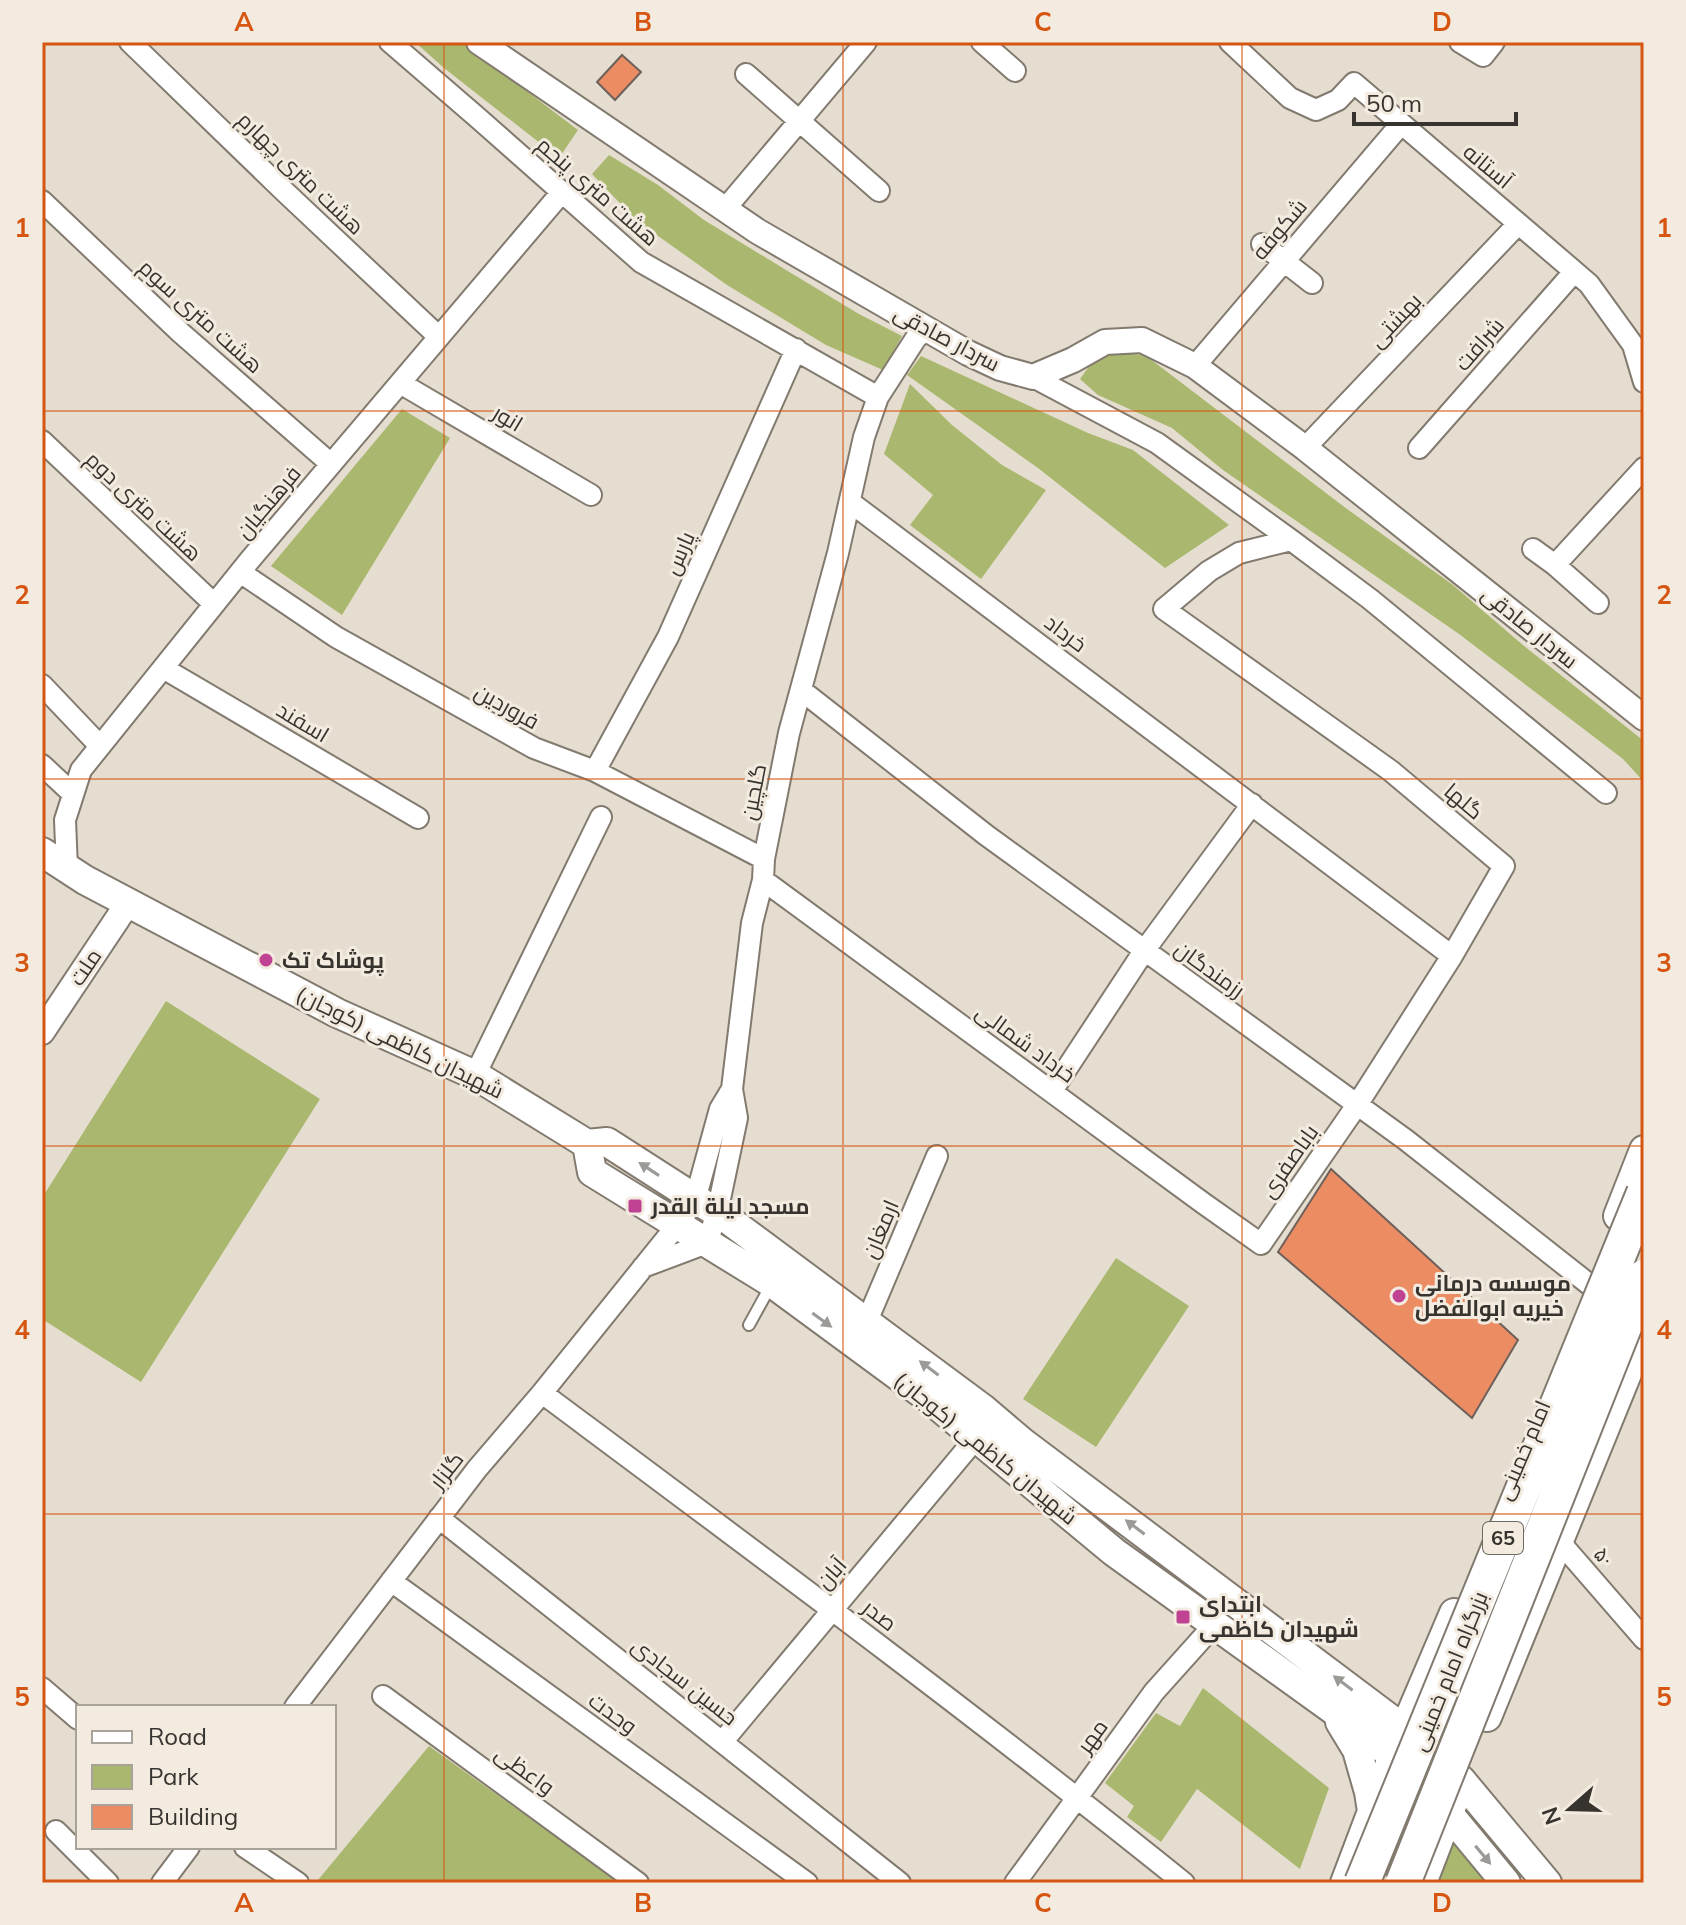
<svg xmlns="http://www.w3.org/2000/svg" width="1686" height="1925" font-family="Mulish,Cairo,sans-serif">
  <style>
    .green { fill: #a9b86e }
    .building { fill: #eb8c63; stroke: #6d605b; stroke-width: 2 }
    .lines { fill: none; stroke-linecap: round; stroke-linejoin: round }
    .service-casing { stroke: #827a6f; stroke-width: 14 }
    .minor-casing { stroke: #827a6f; stroke-width: 24 }
    .tertiary-casing { stroke: #827a6f; stroke-width: 28 }
    .secondary-casing { stroke: #827a6f; stroke-width: 32 }
    .service { stroke: #fff; stroke-width: 10 }
    .minor { stroke: #fff; stroke-width: 20 }
    .tertiary { stroke: #fff; stroke-width: 24 }
    .secondary { stroke: #fff; stroke-width: 28 }
    .trunk-bridge-casing { stroke: #827a6f; stroke-width: 38; stroke-linecap: butt }
    .trunk-bridge { stroke: #fff; stroke-width: 34 }
    .oneway { fill: #9b9a97 }
    .grid { fill: none; stroke: #d65510; stroke-width: 2; stroke-opacity: 0.55 }
    .poi-dot { fill: #bf4392; stroke: #f3ebdf; stroke-width: 3 }
    .labels { text-anchor: middle; stroke-width: 6; stroke-linejoin: round; paint-order: stroke }
    .shield { fill: #f3ebdf; stroke: #6f6b64; stroke-width: 2 }
    .shield-label { font-size: 20px; font-weight: bold; fill: #37342f }
    .street-label { font-size: 22px; fill: #37342f; stroke: #f3ebdf }
    .poi-label { font-size: 22px; font-weight: bold; fill: #37342f; stroke: #f3ebdf; text-anchor: start }
    .neatline { fill: none; stroke: #d65510; stroke-width: 3 }
    .grid-label { font-size: 26px; text-anchor: middle; font-weight: bold; fill: #d65510 }
  </style>
  <rect width="100%" height="100%" fill="#e6ddd1"/>
  <path class="green" d="M415,42H462L578,130L559,158L444,68Z
    M609,155L658,185L704,220L786,270L859,314L902,336L883,370L826,345L727,285L637,221L592,174Z
    M1109,352L1145,355L1347,509L1453,585L1524,646L1644,741V782L1623,759L1459,634L1223,470L1172,428L1098,395L1080,379L1092,362Z
    M921,356L1088,433L1133,450L1229,525L1165,568L1038,468L907,375Z
    M910,384L952,425L1002,465L1046,490L981,579L910,525L933,495L884,454Z
    M402,409L450,438L342,615L271,566Z
    M166,1001L320,1099L141,1382L42,1319V1198Z
    M1116,1258L1189,1306L1096,1447L1023,1399Z
    M1203,1688L1329,1788L1300,1869L1197,1789L1161,1842L1127,1817L1134,1806L1105,1783L1156,1713L1180,1726Z
    M429,1746L602,1870L619,1883H327L318,1880Z
    M1454,1837L1492,1883H1436Z"/>
  <path class="building" d="M622,55L641,72L615,100L597,82Z
    M1331,1169L1518,1340L1472,1418L1278,1252Z"/>
  <g class="lines">
    <g class="service-casing">
      <path id="service" d="M749,1325L771,1285"/>
    </g>
    <g class="minor-casing">
      <path id="minor" d="M130,42L285,192L439,337
        M390,42L478,118L641,262L878,397
        M982,42L1015,71
        M1230,42L1290,98L1316,110L1338,100L1354,83L1589,284L1633,345L1644,382
        M1460,42L1483,56L1494,42
        M746,74L879,191
        M42,201L181,333L331,464
        M725,209L866,42
        M1262,244L1312,283
        M1195,366L1401,124
        M1033,377L1157,443L1291,540L1370,599L1606,793
        M400,383L591,495
        M42,441L214,604
        M1305,448L1518,224
        M1419,448L1574,272
        M850,502L1452,956
        M1533,549L1555,565L1598,603
        M1555,565L1644,468
        M240,572L336,637L534,748L595,771L764,859
        M163,668L418,818
        M42,685L100,746
        M801,690L986,835L1406,1140L1590,1285
        M42,765L73,794
        M595,771L668,637L796,349
        M67,869L65,820L81,770L249,561L562,192
        M763,880L1203,1203L1261,1244L1357,1105L1452,956L1504,866L1391,771L1164,609L1209,571L1239,553L1291,540
        M475,1075L601,817
        M1052,1091L1144,951L1252,804
        M643,1267L707,1243L717,1213L737,1118L732,1089
        M867,1321L937,1156
        M542,1393C758,1554 974,1714 1184,1883
        M439,1518L900,1883
        M1559,1541L1644,1639
        M391,1581L807,1883
        M42,1688L78,1719
        M383,1696L638,1883
        M295,1707L477,1469L542,1393L678,1224L695,1200L720,1109L732,1089L752,923L763,880L764,859L789,733L838,553L864,437L878,397L916,338L927,329
        M723,1741L976,1438
        M56,1831L108,1883
        M245,1847L298,1883
        M162,1883L189,1847
        M1015,1883L1154,1692L1215,1624"/>
    </g>
    <g class="tertiary-casing">
      <path id="tertiary" d="M479,42L757,231L968,353L1000,368L1033,377L1073,360L1105,342L1142,340L1195,366L1305,448L1644,718
        M42,1032L128,903"/>
    </g>
    <g class="secondary-casing">
      <path id="secondary" d="M42,852L85,880L337,1013L475,1075L587,1144L607,1142L730,1221L982,1408L1022,1442L1405,1730L1461,1780L1547,1883
        M587,1144L592,1172L772,1283L927,1397L1114,1552L1332,1709L1393,1756L1449,1814L1506,1883
        M1618,1216L1644,1150
        M1487,1717L1644,1332
        M1340,1722L1357,1750L1369,1792L1372,1811
        M1345,1883L1393,1756L1454,1613
        M1422,1883L1454,1800"/>
    </g>
    <use href="#service" class="service"/>
    <use href="#minor" class="minor"/>
    <use href="#tertiary" class="tertiary"/>
    <use href="#secondary" class="secondary"/>
    <g class="trunk-bridge-casing">
      <path id="trunk-bridge" d="M1362,1883L1644,1193
        M1403,1883L1644,1277"/>
    </g>
    <use href="#trunk-bridge" class="trunk-bridge"/>
  </g>
  <defs><path id="oneway-solid" d="M-6-.8H1V-3.2L6.5 0L1 3.2V.8H-6Z" transform="scale(2)"/></defs>
  <g class="oneway">
    <use href="#oneway-solid" transform="translate(649 1169) rotate(-147)"/>
    <use href="#oneway-solid" transform="translate(822 1320) rotate(36)"/>
    <use href="#oneway-solid" transform="translate(929 1368) rotate(-143)"/>
    <use href="#oneway-solid" transform="translate(1135 1527) rotate(-143)"/>
    <use href="#oneway-solid" transform="translate(1343 1683) rotate(-143)"/>
    <use href="#oneway-solid" transform="translate(1483 1855) rotate(50)"/>
  </g>
  <path class="grid" d="M444,42V1883M843,42V1883M1242,42V1883M42,411H1644M42,779H1644M42,1146H1644M42,1514H1644"/>
  <g class="poi-dot">
    <circle cx="266" cy="960" r="8"/>
    <rect x="627" y="1198" width="16" height="16" rx="4"/>
    <circle cx="1399" cy="1296" r="8"/>
    <rect x="1175" y="1609" width="16" height="16" rx="4"/>
  </g>
  <g class="labels">
    <rect class="shield" x="1483" y="1522" width="40" height="32" rx="6"/>
    <g class="shield-label">
      <text x="1503" y="1545">65</text>
    </g>
    <g class="street-label">
      <text transform="translate(1488 166) rotate(40)" y="8">آستانه</text>
      <text transform="translate(301 173) rotate(44)" y="8">هشت متری چهارم</text>
      <text transform="translate(598 191) rotate(41)" y="8">هشت متری پنجم</text>
      <text transform="translate(1279 229) rotate(-50)" y="8">شکوفه</text>
      <text transform="translate(201 316) rotate(42)" y="8">هشت متری سوم</text>
      <text transform="translate(1395 320) rotate(-47)" y="8">بهشتی</text>
      <text transform="translate(947 338) rotate(28)" y="8">سردار صادقی</text>
      <text transform="translate(1479 344) rotate(-49)" y="8">شرافت</text>
      <text transform="translate(508 418) rotate(31)" y="8">انور</text>
      <text transform="translate(268 502) rotate(-50)" y="8">فرهنگیان</text>
      <text transform="translate(144 506) rotate(43)" y="8">هشت متری دوم</text>
      <text transform="translate(679 553) rotate(-66)" y="8">پارس</text>
      <text transform="translate(1530 627) rotate(39)" y="8">سردار صادقی</text>
      <text transform="translate(1066 633) rotate(37)" y="8">خرداد</text>
      <text transform="translate(507 706) rotate(29)" y="8">فروردین</text>
      <text transform="translate(303 722) rotate(31)" y="8">اسفند</text>
      <text transform="translate(753 792) rotate(-79)" y="8">گلچین</text>
      <text transform="translate(1464 801) rotate(40)" y="8">گلها</text>
      <text transform="translate(85 967) rotate(-56)" y="8">ملت</text>
      <text transform="translate(1210 969) rotate(36)" y="8">رزمندگان</text>
      <text transform="translate(400 1042) rotate(26)" y="8">شهیدان کاظمی (کوجان)</text>
      <text transform="translate(1026 1043) rotate(36)" y="8">خرداد شمالی</text>
      <text transform="translate(1289 1161) rotate(-55)" y="8">باباصفری</text>
      <text transform="translate(880 1229) rotate(-67)" y="8">ارمغان</text>
      <text transform="translate(986 1448) rotate(39)" y="8">شهیدان کاظمی (کوجان)</text>
      <text transform="translate(1523 1450) rotate(-67)" y="8">امام خمینی</text>
      <text transform="translate(446 1470) rotate(-52)" y="8">گلزار</text>
      <text transform="translate(1604 1556) rotate(49)" y="8">۵۰</text>
      <text transform="translate(831 1573) rotate(-49)" y="8">آبان</text>
      <text transform="translate(880 1615) rotate(38)" y="8">صدر</text>
      <text transform="translate(1449 1671) rotate(-68)" y="8">بزرگراه امام خمینی</text>
      <text transform="translate(685 1681) rotate(38)" y="8">حسین سجادی</text>
      <text transform="translate(613 1713) rotate(36)" y="8">وحدت</text>
      <text transform="translate(1092 1736) rotate(-54)" y="8">مهر</text>
      <text transform="translate(525 1770) rotate(36)" y="8">واعظی</text>
    </g>
    <g class="poi-label">
      <text x="282" y="968">پوشاک تک</text>
      <text x="651" y="1214">مسجد لیلة القدر</text>
      <text x="1415" y="1291">موسسه درمانی<tspan x="1415" dy="25">خیریه ابوالفضل</tspan></text>
      <text x="1199" y="1612">ابتدای<tspan x="1199" dy="25">شهیدان کاظمی</tspan></text>
    </g>
  </g>
  <rect width="1686" height="1925" fill="none" stroke="#f3ebdf" stroke-width="88"/>
  <rect x="76" y="1705" width="260" height="144" fill="#f3ebdf" stroke="#a8a299" stroke-width="2"/>
  <rect x="92" y="1731" width="40" height="12" fill="#ffffff" stroke="#a8a299" stroke-width="2"/>
  <text x="148" y="1745" font-size="24" fill="#37342f">Road</text>
  <rect x="92" y="1765" width="40" height="24" fill="#a9b86e" stroke="#a8a299" stroke-width="2"/>
  <text x="148" y="1785" font-size="24" fill="#37342f">Park</text>
  <rect x="92" y="1805" width="40" height="24" fill="#eb8c63" stroke="#a8a299" stroke-width="2"/>
  <text x="148" y="1825" font-size="24" fill="#37342f">Building</text>
  <g transform="translate(1570 1809) rotate(250)" stroke="#f3ebdf" stroke-width="6" paint-order="stroke">
  <path d="M0-6L14 30L0 20L-14 30Z" fill="#37342f"/>
  <text y="-12" font-size="22" font-weight="bold" text-anchor="middle" fill="#37342f">N</text>
  </g>
  <path d="M1354 112v12h162v-12" fill="none" stroke="#37342f" stroke-width="4"/>
  <text x="1366" y="112" font-size="24" fill="#37342f" stroke="#f3ebdf" stroke-width="6" paint-order="stroke">50 m</text>
  <rect x="44" y="44" width="1598" height="1837" class="neatline"/>
  <g class="grid-label">
    <text x="244" y="31">A</text>
    <text x="643" y="31">B</text>
    <text x="1043" y="31">C</text>
    <text x="1442" y="31">D</text>
    <text x="22" y="237">1</text>
    <text x="1664" y="237">1</text>
    <text x="22" y="604">2</text>
    <text x="1664" y="604">2</text>
    <text x="22" y="972">3</text>
    <text x="1664" y="972">3</text>
    <text x="22" y="1339">4</text>
    <text x="1664" y="1339">4</text>
    <text x="22" y="1706">5</text>
    <text x="1664" y="1706">5</text>
    <text x="244" y="1912">A</text>
    <text x="643" y="1912">B</text>
    <text x="1043" y="1912">C</text>
    <text x="1442" y="1912">D</text>
  </g>
</svg>
